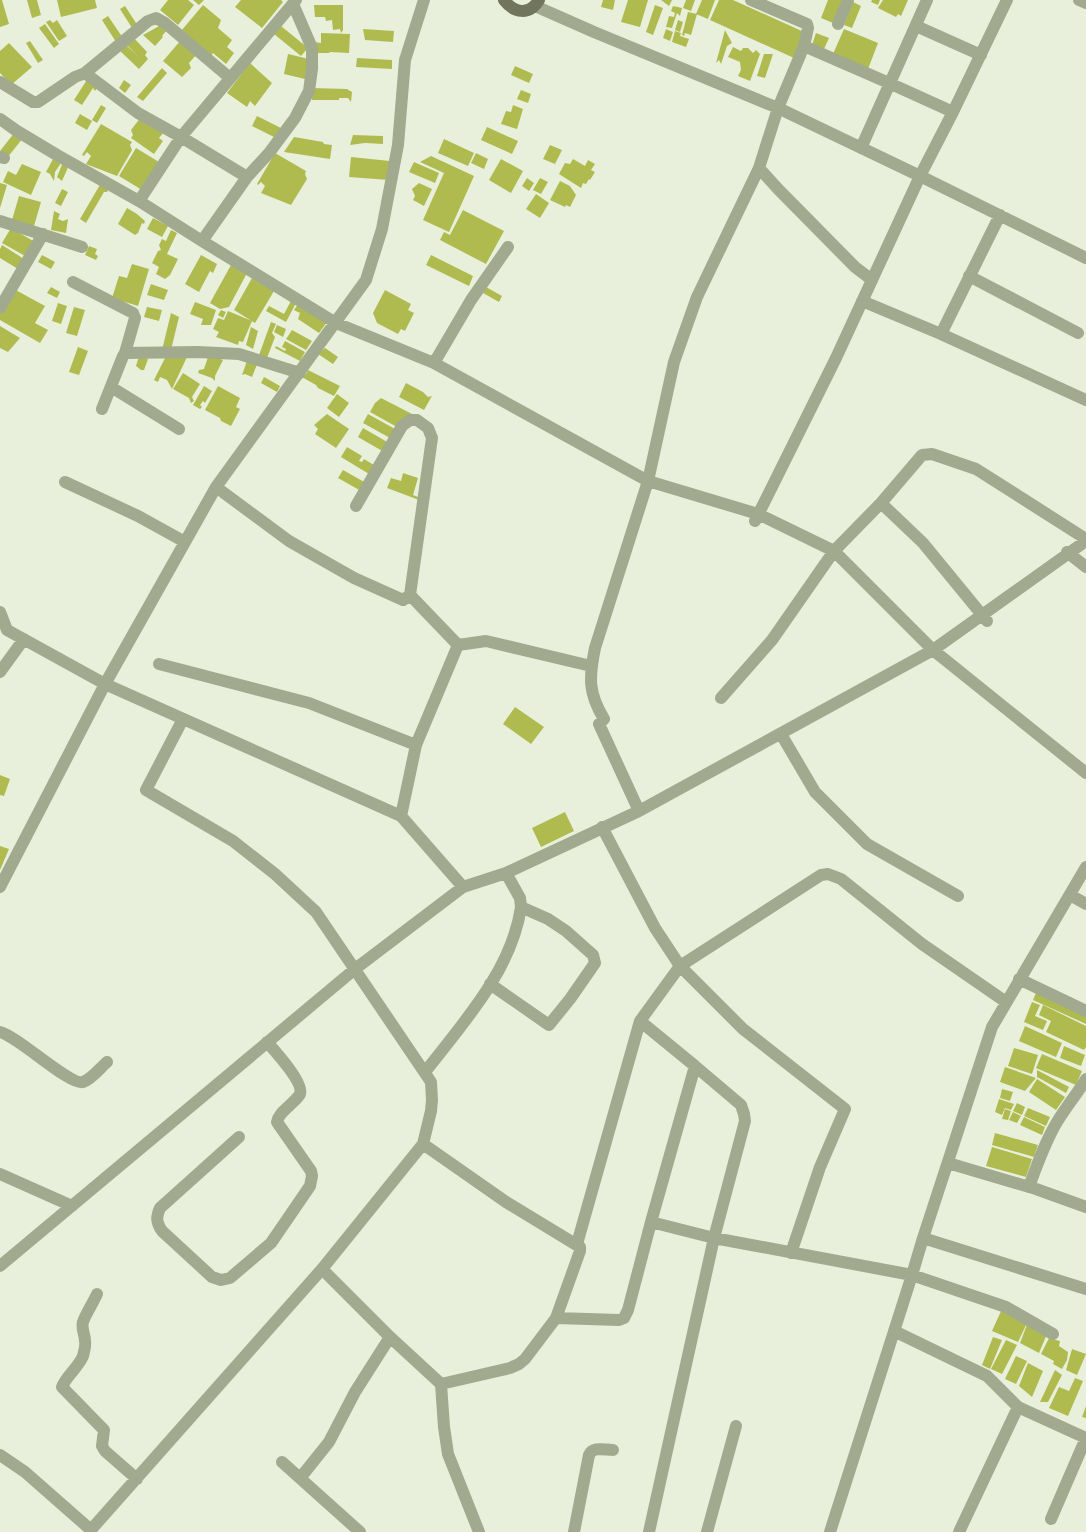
<svg xmlns="http://www.w3.org/2000/svg" width="1086" height="1532" font-family="Commissioner,sans-serif">
  <style>
    .building { fill: #b0bb4f }
    .lines { fill: none; stroke-linecap: round; stroke-linejoin: round }
    .minor { stroke: #a1aa8f; stroke-width: 12 }
    .major { stroke: #70755b; stroke-width: 12 }
  </style>
  <rect width="100%" height="100%" fill="#e8f0dc"/>
  <path class="building" d="M0,0H2L9,24L0,27Z
    M27,0H37L41,15L32,18Z
    M57,0H95L97,8L61,17Z
    M168,0H188L194,5L178,25L160,10Z
    M193,0H204L199,5Z
    M241,0H281L283,2L262,28L235,7Z
    M603,0H615L613,10L601,7Z
    M628,0H648L640,27L621,22Z
    M661,0H672L669,6Z
    M686,0H695L691,11L683,8Z
    M702,0H715L708,19L696,14Z
    M719,0H733L804,32L794,58L710,20Z
    M828,0H842L833,23L821,18Z
    M872,0H880L878,5L871,2Z
    M883,0H908L901,16L898,14L896,17L878,8Z
    M853,2L861,6L852,28L844,25Z
    M203,5L221,20L218,28L232,40L227,47L234,53L226,64L213,53L211,56L181,31Z
    M314,5H343V30L341,33L340,29L333,30L332,20L326,21L325,17H315Z
    M655,5L663,8L653,35L646,32Z
    M125,6L138,26L134,31L120,9Z
    M673,6L682,8L680,16L677,13L672,28L666,27L669,16L674,17L675,13L671,11Z
    M688,12L697,14L691,35L685,33L684,36L682,35Z
    M108,16L123,38L116,42L102,20Z
    M50,20L53,23L57,20L67,36L59,41L46,22Z
    M678,20L683,22L680,32L675,30Z
    M45,24L59,44L54,48L39,28Z
    M161,25L167,30L162,36L163,37L155,46L143,35Z
    M281,26L308,48L301,56L274,34Z
    M363,29L394,31L393,42L365,40Z
    M666,29L673,32L670,41L663,38Z
    M844,29L878,43L868,69L833,54Z
    M725,30L732,43L727,46L721,64L719,60L716,63Z
    M675,31L681,33L680,36L689,39L686,47L672,42Z
    M321,33L350,34L349,53L330,52L329,53H314V42L321,43Z
    M816,33L829,38L824,49L812,45Z
    M133,37L147,52L145,55L148,59L139,69L119,50L125,44L139,57L126,44Z
    M181,40L197,54L189,63L191,68L182,77L163,61Z
    M30,41L43,60L38,63L26,43Z
    M9,43L32,67L11,85L0,73V51Z
    M733,47L741,51L743,48H748L753,53L756,50L760,54L750,81L738,76L741,70L740,62L728,57Z
    M288,54L309,59L305,79L284,74Z
    M764,54H773L765,78L757,76Z
    M357,58L392,60V69L356,67Z
    M250,63L272,83L255,106L250,101L247,107L227,93Z
    M515,66L533,74L529,83L511,75Z
    M162,68L167,73L143,101L137,97Z
    M88,78L99,85L95,91L93,88L82,105L74,100Z
    M124,80L131,85L125,93L119,88Z
    M312,88L347,89L352,92L351,102L348,98H339V100H312Z
    M521,90L531,94L528,103L517,99Z
    M101,105L106,108L97,123L92,120Z
    M513,105L523,109L517,129L501,124L506,111L511,112Z
    M80,114L92,121L87,130L75,123Z
    M257,116L281,128L276,138L252,126Z
    M141,117L164,132L159,138L163,141L154,154L131,138L133,135L131,130Z
    M101,124L132,142L130,145L132,150L117,176L86,164L91,156L87,152L84,156L82,155Z
    M487,127L518,141L512,154L481,140Z
    M15,132L23,138L7,158L0,152V151Z
    M353,135L383,136V144L365,143L350,145Z
    M294,137L323,142L324,144L332,145L330,159L284,152Z
    M444,139L474,153L468,166L438,153Z
    M550,145L562,150L555,164L543,159Z
    M136,148L159,162L142,190L119,176Z
    M275,153L306,171L305,174L307,179L291,205L261,193L265,186L261,182L258,185L257,184Z
    M476,153L488,159L484,169L471,163Z
    M431,156L474,176L449,232L423,220L444,173L420,162Z
    M351,157L390,161L389,180L349,177Z
    M53,159L61,163L55,172L54,181L50,174L46,172Z
    M501,159L523,171L511,193L489,180Z
    M573,159L585,166L588,160L595,164L591,170L595,172L590,180L589,179L586,184L583,183L581,188L559,174L565,163L570,164Z
    M63,162L69,165L62,181L57,177Z
    M414,162L439,173L435,183L409,172Z
    M22,164L41,172L31,195L3,182L8,171L16,175Z
    M527,178L534,183L529,191L522,186Z
    M540,178L548,182L541,194L533,190Z
    M560,181L570,186L576,195L570,207L566,205L565,207L550,200Z
    M0,183L7,185L0,208Z
    M101,183L109,188L107,192H104L86,223L80,219Z
    M419,183L432,189L424,206L413,200L415,196L412,189Z
    M62,189L68,192L61,206L55,203Z
    M536,194L549,203L540,218L526,209Z
    M19,196L41,202L34,226L12,220Z
    M127,208L137,214L145,221L144,224L142,223L138,233L135,235L118,224Z
    M463,210L504,231L486,264L440,240L444,232L450,235Z
    M54,211L60,214L58,219L63,221L68,219L66,233L51,230Z
    M153,218L168,226L162,237L147,229Z
    M11,228L35,242L27,257L2,243Z
    M171,230L177,233L167,254L178,259L170,275L165,279L156,274L159,267L152,263L158,251L161,250L159,245L162,239L166,241Z
    M2,245L24,259L18,269L0,258V249Z
    M89,246L97,249L95,254L98,256L96,260L85,255Z
    M42,255L55,262L51,269L38,262Z
    M201,255L217,264L213,273L210,271L199,292L185,284Z
    M431,255L473,276L469,286L426,265Z
    M132,264L149,269L138,306L112,298L119,276L127,278Z
    M231,265L247,273L229,307L220,309L210,303Z
    M252,278L274,291L255,323L234,310Z
    M151,284L168,290L164,300L147,295Z
    M51,287L60,292L57,298L47,293Z
    M486,287L502,296L499,302L483,293Z
    M12,288L45,306L35,323L48,330L40,343L0,320V310Z
    M385,290L411,304L408,310L414,313L405,331L401,329L398,334L377,323L373,313Z
    M291,301L296,303L286,322L266,311L269,306L284,314Z
    M195,302L216,310L211,325H201L203,319L190,314Z
    M58,303L67,306L61,324L52,321Z
    M299,303L327,322L319,333L298,319L300,313L294,310Z
    M74,307L85,310L77,336L66,333Z
    M147,307L162,310L159,321L144,317Z
    M221,310L226,312L223,318L218,315Z
    M228,311L252,321L243,342L239,341L238,345L216,337L219,332L213,329L218,318L224,320Z
    M171,313L179,317L171,350H162Z
    M271,322L276,324L272,333L275,337L267,358L259,355Z
    M277,325L286,329L283,337L274,332Z
    M0,326L20,338L8,352L0,348Z
    M251,327L258,331L253,349L246,345Z
    M292,330L312,341L306,350L286,339Z
    M285,341L305,352L300,361L275,348L276,346L285,351L286,349L282,347Z
    M78,347L88,351L79,375L69,372Z
    M325,348L338,357L333,364L318,354Z
    M167,354L187,357L172,389L167,380L160,377L158,382L154,380Z
    M209,354L223,360L215,376V381L212,378L198,373L199,370L204,369Z
    M139,356L148,359L144,370H141L136,366Z
    M248,358L258,362L252,377L245,374L242,375Z
    M308,370L340,386L334,396L318,388L316,385L300,376H305Z
    M183,373L200,384L192,397L194,401L191,403L189,398L173,389Z
    M264,377L280,386L277,392L261,383Z
    M406,383L423,392L428,397L432,396L424,410L399,397Z
    M204,386L212,391L205,403L203,401L200,405L202,407L200,409L193,405Z
    M218,386L240,398L236,407L240,409L231,426L221,421L220,418L205,410Z
    M337,394L349,403L339,417L327,408Z
    M381,398L416,416L397,427L370,412L375,403Z
    M327,414L349,429L336,448L315,434L318,429L314,425Z
    M368,414L395,429L390,438L363,423Z
    M363,428L389,443L384,452L358,437Z
    M347,447L362,456L359,461L362,462L364,459L374,465L369,474L341,457Z
    M343,470L366,483L361,491L338,478Z
    M403,473L418,478L413,495L418,497L419,500L387,488L391,478L401,481Z
    M515,707L544,727L531,744L503,724Z
    M0,775L10,779L4,796L0,795Z
    M565,812L574,831L541,847L532,828Z
    M0,846L9,849L0,870Z
    M1036,993L1086,1016V1024L1033,1000Z
    M1032,1002L1040,1005L1035,1016L1047,1021L1043,1030L1024,1022Z
    M1043,1005L1086,1026V1047L1084,1050L1046,1032L1051,1021L1039,1015Z
    M1025,1026L1062,1043L1056,1057L1019,1041Z
    M1064,1046L1085,1055L1081,1066L1060,1058Z
    M1014,1048L1038,1055L1032,1074L1008,1066Z
    M1042,1054L1082,1071L1076,1085L1036,1068Z
    M1005,1067L1036,1078L1025,1091L1000,1082Z
    M1037,1070L1069,1087L1066,1093L1037,1077Z
    M1037,1079L1065,1097L1056,1110L1029,1092Z
    M1002,1089L1013,1092L1010,1101L1000,1098Z
    M999,1099L1014,1104L1011,1110L1005,1108L1002,1115L995,1112Z
    M1017,1103L1025,1107L1022,1115L1013,1111Z
    M1028,1108L1050,1117L1046,1126L1024,1116Z
    M1005,1109L1011,1111L1008,1120L1002,1119Z
    M1013,1112L1021,1116L1017,1123L1009,1120Z
    M1024,1117L1045,1127L1042,1135L1020,1125Z
    M995,1133L1038,1145L1034,1157L992,1145Z
    M992,1147L1032,1159L1026,1177L986,1166Z
    M1002,1309L1028,1321L1018,1342L992,1331Z
    M1028,1322L1047,1334L1039,1353L1020,1343Z
    M993,1337L1002,1340L990,1369L982,1365Z
    M1049,1338L1060,1341L1059,1346L1068,1352L1067,1360L1062,1369L1053,1364L1054,1361L1041,1354Z
    M1006,1340L1017,1345L1002,1374L991,1369Z
    M1072,1349L1086,1354L1077,1375L1066,1370Z
    M1016,1356L1027,1361L1016,1384L1005,1379Z
    M1028,1363L1043,1371L1032,1397L1019,1386Z
    M1055,1370L1062,1375L1048,1402H1040Z
    M1075,1378L1083,1381L1068,1416L1049,1408L1059,1387L1069,1391Z
    M1086,1406V1418L1082,1417Z"/>
  <g class="lines">
    <path class="minor" d="M1079,0L1086,3
      M535,6L594,32L778,108L920,176L1086,258
      M838,24L848,0
      M916,26L981,55
      M804,46L889,83L953,112
      M85,73L148,21L156,18L165,23L230,78
      M0,82L33,102H38L75,77L85,73L138,113L181,137L247,177
      M0,119L17,131L57,155L139,201L202,241L336,323L434,363L648,481L758,514L834,551L933,650L1086,773
      M861,148L927,0
      M0,157L4,158
      M759,168L778,189L855,267L872,280
      M139,201L181,137L296,0
      M0,221L82,247
      M202,241L247,177L269,153L295,118L309,91L312,69V48L293,4
      M969,276L1078,333
      M73,282L133,313L135,318L125,353
      M862,301L941,334L1086,400
      M0,308L43,234
      M941,334L1000,215
      M434,363L471,300L508,247
      M111,387L179,429
      M102,409L123,356L125,353L198,352L239,354L300,373
      M65,482L138,516L185,542
      M216,487L289,541L354,578L403,600L410,595L458,645
      M881,503L923,543L987,621
      M356,506L402,426L410,420H417L428,428L432,438L410,595
      M755,521L836,358L920,176L953,112L1007,0
      M1067,552L1086,567
      M0,612L7,630L105,684L216,487L366,280L382,229L398,145L405,60L424,0
      M458,645L486,641L591,666
      M159,664L309,703L416,745
      M0,672L24,639
      M721,698L772,640L834,551L881,503L922,455L932,454L976,469L1086,539
      M781,734L815,792L867,844L958,896
      M639,811L599,724L604,719C588,693 589,677 595,648L648,481L674,362L697,297L759,168L778,108L804,46L808,28L807,24L751,0
      M401,816L416,745L458,645
      M602,827L655,928L680,966L743,1029L845,1109L820,1167L791,1253
      M0,887L105,684L401,816L463,887
      M1070,895L1086,904
      M1019,979L1086,1011
      M490,984L549,1025L570,999L595,963L593,955L566,931L548,919L521,907
      M1006,1002L922,944L841,879L828,874L821,875L680,966L640,1021L695,1066L651,1222L714,1238L912,1275L1006,1307L1053,1334
      M0,1032C19,1037 70,1086 83,1082C92,1079 100,1068 107,1062
      M425,1072C463,1023 512,970 521,907L520,898L506,873
      M239,1137L160,1208C156,1217 156,1222 162,1231L212,1277L221,1280L230,1278L271,1243L310,1186L312,1176L311,1171L277,1122C278,1115 285,1110 290,1105C293,1102 298,1098 300,1094C304,1083 275,1051 267,1042
      M423,1144L506,1202L580,1247V1251L556,1318
      M948,1163L1036,1189L1086,1207
      M0,1174L72,1206
      M1029,1187C1037,1165 1045,1142 1057,1122C1066,1107 1077,1094 1086,1079
      M923,1238L1086,1289
      M577,1244L640,1021
      M0,1266L355,969L463,887L506,873L639,811L933,650L1086,541
      M322,1269L390,1337L441,1384L444,1427L448,1454L479,1532
      M97,1294C94,1301 84,1317 83,1322C81,1329 85,1334 85,1341C86,1345 84,1352 83,1356C78,1368 66,1376 62,1387L104,1430L102,1446L105,1451L137,1479
      M894,1331L987,1376L1018,1407L1086,1438L1051,1519
      M441,1384L510,1368L519,1364L525,1359L556,1318L619,1320L624,1318L628,1310L651,1222
      M0,1455L25,1472L91,1530
      M282,1462L360,1532
      M301,1477L329,1442L355,1392L390,1337
      M89,1532L322,1269L423,1144L431,1111L432,1100L431,1082L316,912L275,874L233,841L146,790L183,719
      M574,1532L589,1455C593,1446 604,1450 613,1450
      M649,1532L714,1238L745,1121L744,1114L741,1105L695,1066
      M707,1532L736,1426
      M830,1532L912,1275L923,1238L992,1027L1086,867
      M959,1532L1018,1407"/>
    <path class="major" d="M504,0C514,13 529,16 539,0"/>
  </g>
</svg>
